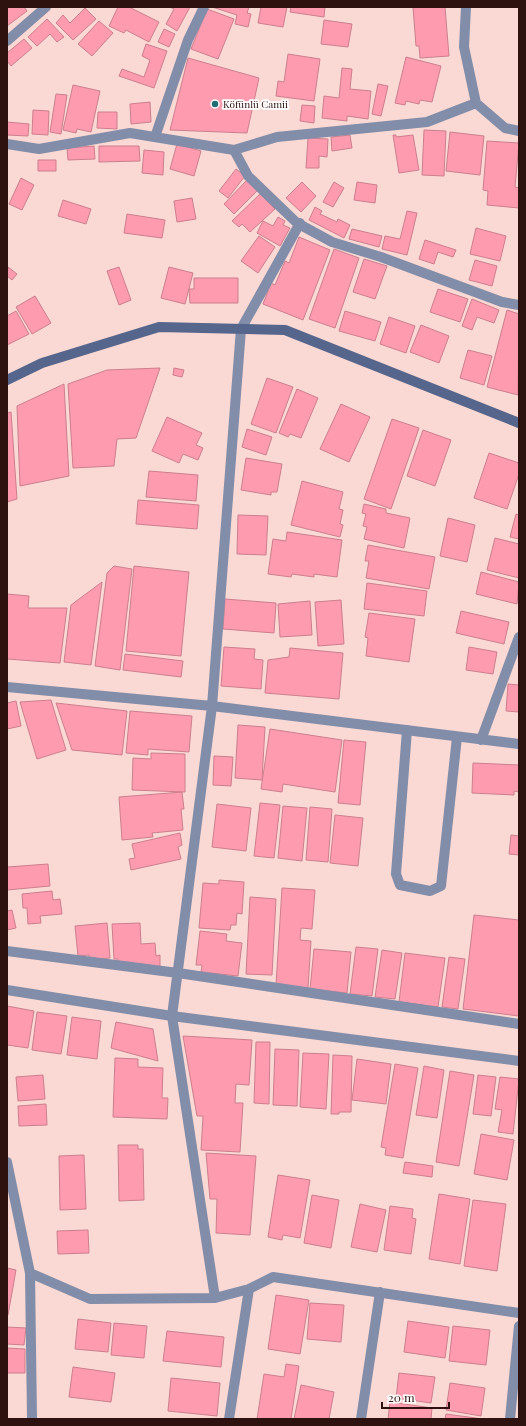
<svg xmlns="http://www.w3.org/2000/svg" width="526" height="1426" font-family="'Playfair Display',serif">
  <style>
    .building { fill: #ff9baf; stroke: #cb7f8e }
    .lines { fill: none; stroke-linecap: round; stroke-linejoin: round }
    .lane { stroke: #828da9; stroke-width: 10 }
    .street { stroke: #828da9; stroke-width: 10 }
    .secondary { stroke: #55658c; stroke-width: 10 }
    .poi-dot { fill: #226c75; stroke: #fff; stroke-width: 1.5 }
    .labels { text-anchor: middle; stroke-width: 3.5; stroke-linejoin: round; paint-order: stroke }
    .poi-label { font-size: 10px; fill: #2e120f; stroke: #fff; text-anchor: start }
  </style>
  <rect width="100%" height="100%" fill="#fad8d3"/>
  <path class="building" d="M7,7H24L27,11L7,26Z
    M118,7H129L159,22L149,42L126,30L124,33L109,26Z
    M170,7H190L177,31L166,24L174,9Z
    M212,7H249L247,13L251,14L248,27L235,24L237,15Z
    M261,7H287L283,27L258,23Z
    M291,7H325L324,17L290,12Z
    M413,7H445L449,56L420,58L419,46H416Z
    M85,8L96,19L73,40L56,23L63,15L70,23Z
    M207,9L234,19L218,59L191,49Z
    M47,19L64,37L57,42L50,34L37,46L28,37Z
    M324,20L352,24L348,47L321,44Z
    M99,21L113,33L92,56L78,44Z
    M164,29L175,34L169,47L158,42Z
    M24,39L32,48L11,66L7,61V53Z
    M146,44L167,51L154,88L119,76L122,69L144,77L150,60L142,56Z
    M288,54L320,59L314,101L276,96L278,81L284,82Z
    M406,57L441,66L432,102L420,100L419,104L406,101L405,105L395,103Z
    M188,58L259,78L247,133L170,130Z
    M342,68L352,69L350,89L371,91L368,119L347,116V121L322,118L324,96L339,98Z
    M378,84L388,86L381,116L372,114Z
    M73,85L100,91L91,132L77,129L76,133L63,130Z
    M56,94L67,95L61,134L50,132Z
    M150,102L151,122L131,124L130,104Z
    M302,105L315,106L314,123L300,121Z
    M33,110L49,111L48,135L32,134Z
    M98,112H117V129L97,128Z
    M7,122L29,124L28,136L7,135Z
    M424,130L446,131L444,176L422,175Z
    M450,132L484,136L480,175L446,171Z
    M350,135L352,148L332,151L331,137Z
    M393,135H396V137L413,135L419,170L399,173Z
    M308,138L328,139L327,157L319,156V168H306Z
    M487,141L519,143L515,187L519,188V208L487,205L488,191L483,190Z
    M177,144L201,151L194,176L170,169Z
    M94,146L95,159L68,160L67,148Z
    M99,146H139L140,161L99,162Z
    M144,150L164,152L163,175L142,173Z
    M38,160H56V171H38Z
    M236,169L245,176L228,198L219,191Z
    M21,178L34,185L22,210L9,204Z
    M247,180L258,190L234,214L224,204Z
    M302,182L316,196L301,212L286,198Z
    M334,182L344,188L333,207L323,202Z
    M357,182L377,185L375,203L354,200Z
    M260,194L275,209L250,232L242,224L239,227L232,221Z
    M192,198L196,219L177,222L174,201Z
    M63,200L91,209L86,224L58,216Z
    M315,207L322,211L320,214L337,222L338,219L350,225L344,238L309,220Z
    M407,211L417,213L407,255L382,249L385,236L400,239Z
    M127,214L165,220L162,238L124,233Z
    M278,217L285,221L283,225L290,228L280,246L257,233L263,221L273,226Z
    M476,228L506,236L500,261L470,254Z
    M352,229L382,236L379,247L349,239Z
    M259,236L275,247L258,273L241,261Z
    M299,237L330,250L303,320L263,304L271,283L275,285L285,261L289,263Z
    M425,240L456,250L453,257L438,252L434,264L419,259Z
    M334,249L359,258L335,328L309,319Z
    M364,259L387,266L375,299L353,292Z
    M475,260L497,266L492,286L469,280Z
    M8,267L17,274L12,280L7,276Z
    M119,267L131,300L119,305L107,271Z
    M169,267L193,273L185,304L161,298Z
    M194,278H238V303H190L189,289H194Z
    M438,289L468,299L460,322L430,312Z
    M35,296L51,323L32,334L16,307Z
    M472,299L499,310L494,323L477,317L472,330L462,326Z
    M507,310L519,314L518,395L487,387Z
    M16,311L29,334L7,345V316Z
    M345,311L381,322L375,341L339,331Z
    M389,317L415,326L406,353L380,344Z
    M421,325L449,336L439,363L410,352Z
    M468,350L492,356L484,385L460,378Z
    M160,368L136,438L117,439L114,466L73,468L68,384L107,370Z
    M174,368L184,370L182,377L173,375Z
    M267,378L293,387L276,433L251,424Z
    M64,384L69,476L20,486L17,406Z
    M297,389L318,398L301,438L290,434L288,437L279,433Z
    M341,404L370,417L349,462L320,449Z
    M11,412L17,499L7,502V413Z
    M167,417L202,433L196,445L203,448L198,460L183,454L179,463L152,451Z
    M392,419L419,428L391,509L364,499Z
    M247,429L272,437L266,455L242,447Z
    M423,430L451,440L435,486L407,476Z
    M489,453L519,463V474L507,509L474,498Z
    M246,458L282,464L277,492H271V495L241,490Z
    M149,471L198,475L196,501L146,497Z
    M302,481L343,492L339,509L343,510L340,524L343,525L340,537L291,525Z
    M138,500L199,505L197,529L136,524Z
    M364,504L386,509V513L410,518L404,548L364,539L367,527L363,526L366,514L362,513Z
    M516,514L519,515V539L510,537Z
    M238,515L268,516L266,555L237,554Z
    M448,518L475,525L467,562L440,556Z
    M287,532L342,540L337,577L314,574V577L292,574L291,577L268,574L273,539L286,541Z
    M495,538L519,544V578L487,570Z
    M368,545L435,557L429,589L366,578L369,561H365Z
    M114,566L132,569L120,670L95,666L107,573Z
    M134,566L189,572L181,656L126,651Z
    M481,572L519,582L517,604L476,594Z
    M102,582L91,665L64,662L71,605Z
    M367,583L427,591L424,616L364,609Z
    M7,594L29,596L28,608H67L60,663L7,659Z
    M225,599L276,603L274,633L223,629Z
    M341,600L344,644L318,646L315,602Z
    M310,601L312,635L280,637L278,604Z
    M461,611L509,622L504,644L456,633Z
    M369,613L415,619L409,662L366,656L368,638L365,637Z
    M224,647L255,649L254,659L263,660L261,689L221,686Z
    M469,647L497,652L493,674L466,670Z
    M290,648L343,653L339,699L265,693L268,660L289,657Z
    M125,654L183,661L181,677L123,670Z
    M508,684L519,685V712L506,711Z
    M51,700L66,750L37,759L20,702Z
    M16,701L21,726L7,729V703Z
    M56,703L127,711L122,755L72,750Z
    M130,711L192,716L189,752L148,749V755L126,753Z
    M238,725L265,727L262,780L235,778Z
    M270,729L342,740L335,792L283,784L282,792L261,789Z
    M344,740L366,742L360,805L338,803Z
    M151,753L185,754V792L132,790L133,758L151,759Z
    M214,756L233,757L231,786L213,785Z
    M473,763L519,765V792L514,791V795L472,793Z
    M182,792L184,809H181L183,830L152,833L153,837L122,840L119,797Z
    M260,803L280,805L274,858L254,856Z
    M217,804L251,808L246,851L212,847Z
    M283,806L307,808L302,861L278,858Z
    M310,807L332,809L328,862L306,860Z
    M335,815L363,818L358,866L330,863Z
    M180,833L182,845L178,847L181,859L131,870L129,859L135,858L132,844Z
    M511,835L519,836V855L509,854Z
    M48,864L50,886L7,890V867Z
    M219,880L244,882L242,914L237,913L236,925H231L230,930L199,928L203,883L219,884Z
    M282,888L315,890L312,929L301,928L300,940L311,941L308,988L276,985Z
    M52,891L53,900L60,899L62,914L40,916L41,923L28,924L27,908H23L22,894Z
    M250,897L276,899L272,975L246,974Z
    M12,910L16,928L7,930V911Z
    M474,915L519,920V1016L463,1009Z
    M107,923L110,958L89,960V955L78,956L75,926Z
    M140,923L141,944L155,943L156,956L160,955V967L119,965L118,959H114L112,924Z
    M200,931L227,934L226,941L242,943L238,976L201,972L202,965H196Z
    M356,947L378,949L372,996L350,994Z
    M314,949L351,952L347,993L310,989Z
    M382,950L402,953L395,999L375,997Z
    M405,953L445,958L438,1007L399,1002Z
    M449,957L465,959L458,1009L442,1007Z
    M7,1006L34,1011L28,1048L7,1045Z
    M37,1012L67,1016L61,1054L32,1050Z
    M72,1017L101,1021L97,1059L67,1055Z
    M116,1022L153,1029L158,1061L111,1048Z
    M183,1036L252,1040L249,1085L236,1084L235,1103H243L240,1152L201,1150L203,1116H197Z
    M256,1042H270L269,1104L254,1103Z
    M275,1049L299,1050L297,1106L273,1105Z
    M303,1053L329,1054L326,1109L300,1107Z
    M333,1055L352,1056L351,1112H339V1114H331Z
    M115,1058L138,1059V1067L163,1068L162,1098H168L167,1119L113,1117Z
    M357,1059L391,1064L386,1104L352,1100Z
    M395,1064L418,1068L403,1158L385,1155L386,1148L381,1147Z
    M424,1066L444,1070L437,1118L416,1115Z
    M450,1071L474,1075L459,1166L436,1162Z
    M43,1075L45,1099L18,1101L16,1077Z
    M478,1075L496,1077L491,1116L473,1114Z
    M500,1077L519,1079L513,1134L498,1132L502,1110L495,1109Z
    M46,1104L47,1125L19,1126L18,1106Z
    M481,1134L514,1140L507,1180L474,1174Z
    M118,1145H138V1149H143L144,1200L119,1201Z
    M206,1153L256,1156L250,1235L216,1233L217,1199H210Z
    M84,1155L86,1209L60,1210L59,1156Z
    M405,1162L433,1166L432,1177L403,1173Z
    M278,1175L310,1180L300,1238L283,1235L282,1240L268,1237Z
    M439,1194L470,1199L460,1264L429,1259Z
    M312,1195L339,1200L331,1248L304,1243Z
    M473,1200L506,1204L497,1271L464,1266Z
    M360,1204L386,1210L377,1252L351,1247Z
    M390,1206L413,1209L412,1218L416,1219L411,1254L384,1250Z
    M88,1230L89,1253L58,1254L57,1231Z
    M7,1268L16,1270L8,1315H7Z
    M276,1295L309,1300L300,1354L268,1349Z
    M310,1303L344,1305L341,1342L307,1339Z
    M78,1319L111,1323L108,1352L75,1349Z
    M408,1321L449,1327L445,1358L404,1352Z
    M114,1323L147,1326L144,1358L111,1355Z
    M453,1326L490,1330L486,1365L449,1361Z
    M7,1327L26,1328L24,1345L7,1344Z
    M167,1331L224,1337L221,1367L163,1361Z
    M7,1348L25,1349V1373H7Z
    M286,1364L299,1366L291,1419H257L264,1374L284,1377Z
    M73,1367L115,1373L111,1402L69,1397Z
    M399,1373L435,1377L431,1403L396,1398Z
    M171,1378L220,1383L217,1416L168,1411Z
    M450,1383L485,1388L481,1416L446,1410Z
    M301,1385L334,1392L329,1419H294Z
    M390,1402L432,1408L431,1419H388Z
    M446,1414L483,1419H445Z"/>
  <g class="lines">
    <path class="lane" d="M234,150L248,176L297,223L332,242L381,257L502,302L519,305
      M407,730L396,874L400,885L430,891L441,886L457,737"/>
    <path class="street" d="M466,7L464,47L476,103L505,128L519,131
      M7,41L46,7
      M155,137L188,40L204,7
      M7,144L39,149L130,133L234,150L277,137L427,122L476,103
      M7,687L212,706L519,744
      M481,740L519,637
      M7,951L178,973L519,1024
      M7,990L172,1016L519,1061
      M7,1162L30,1273L32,1419
      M30,1273L90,1299L215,1298L249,1289L273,1277L519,1313
      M215,1298L172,1016L212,706L241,329L300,223
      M229,1419L249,1289
      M361,1419L380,1292
      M510,1419L519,1326"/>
    <path class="secondary" d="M7,380L42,363L159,327L285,330L519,423"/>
  </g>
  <circle class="poi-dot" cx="215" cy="104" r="4"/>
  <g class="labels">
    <g class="poi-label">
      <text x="223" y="108">Köfünlü Camii</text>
    </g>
  </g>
  <rect width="526" height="1426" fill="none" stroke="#2e120f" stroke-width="16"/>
  <path d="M382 1402v6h67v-6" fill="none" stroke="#2e120f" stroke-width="2"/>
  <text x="388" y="1402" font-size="12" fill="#2e120f" stroke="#ffffff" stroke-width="3" paint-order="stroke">20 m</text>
</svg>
